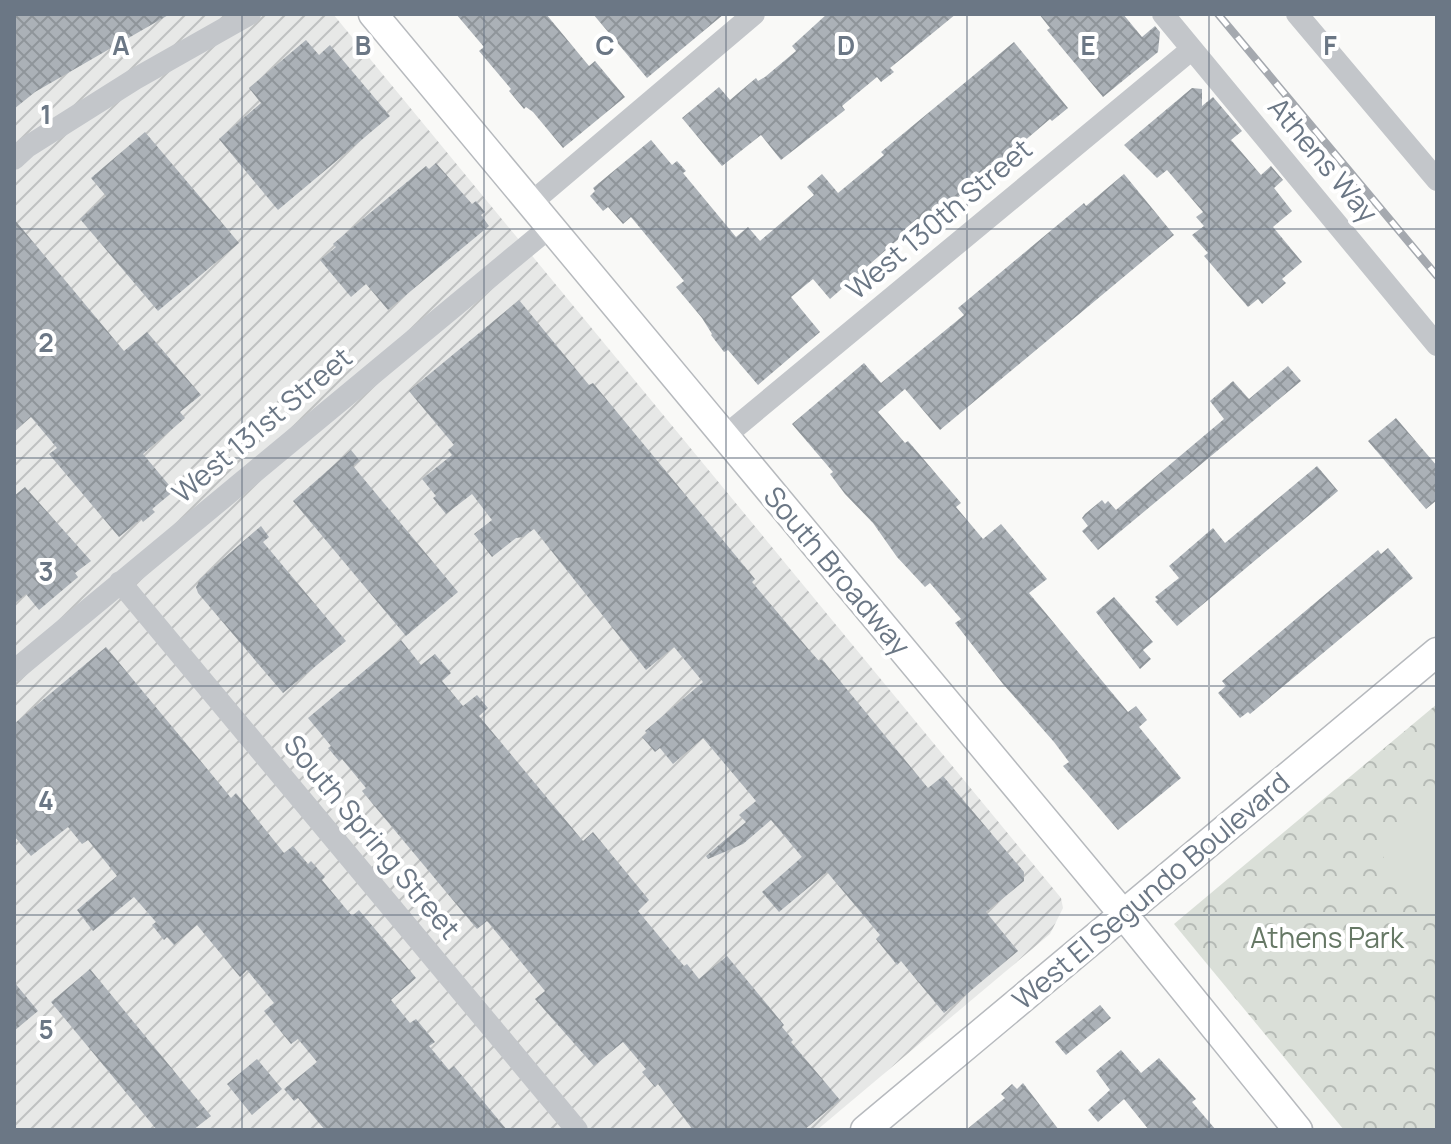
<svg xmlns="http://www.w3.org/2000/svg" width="1451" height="1144" font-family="Manrope,sans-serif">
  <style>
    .industrial { fill: url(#industrial-furrows) }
    .park { fill: url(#park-crowns) }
    .garden { fill: #dadfd8 }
    .building { fill: url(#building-cross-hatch) }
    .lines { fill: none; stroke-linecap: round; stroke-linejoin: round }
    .major-casing { stroke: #b7babe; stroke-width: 31 }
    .minor { stroke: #c3c6ca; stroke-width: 22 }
    .major { stroke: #fff; stroke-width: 28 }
    .rail-casing { stroke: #a5a9af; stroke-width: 8 }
    .rail { stroke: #fff; stroke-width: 5; stroke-dasharray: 15; stroke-linecap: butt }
    .grid { fill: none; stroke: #6b7785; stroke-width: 2; stroke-opacity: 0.55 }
    .labels { text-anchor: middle; stroke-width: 8; stroke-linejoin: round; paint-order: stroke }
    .street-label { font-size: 28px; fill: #6b7785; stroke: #fff }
    .park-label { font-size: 28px; fill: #667865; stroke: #fff }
    .grid-label { font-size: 26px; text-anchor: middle; font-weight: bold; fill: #6b7785; stroke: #fff; stroke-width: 8; stroke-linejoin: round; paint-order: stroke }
  </style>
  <defs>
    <pattern id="industrial-furrows" width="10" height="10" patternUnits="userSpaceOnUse" patternTransform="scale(2)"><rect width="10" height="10" fill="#e7e8e7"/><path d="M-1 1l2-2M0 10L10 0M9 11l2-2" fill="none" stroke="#bfc1c1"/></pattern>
    <pattern id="park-crowns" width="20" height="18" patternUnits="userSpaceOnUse" patternTransform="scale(2)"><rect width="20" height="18" fill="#dadfd8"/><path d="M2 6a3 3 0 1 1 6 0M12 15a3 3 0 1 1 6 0" fill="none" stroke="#b5bab5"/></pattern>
    <pattern id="building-cross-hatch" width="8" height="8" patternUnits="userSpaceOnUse" patternTransform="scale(2)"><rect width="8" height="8" fill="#abb1b7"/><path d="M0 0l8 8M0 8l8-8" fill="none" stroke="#8f959a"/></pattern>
  </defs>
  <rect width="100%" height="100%" fill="#f9f9f7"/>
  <path class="industrial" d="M14,14H333L1061,898L1063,908L1050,934L817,1130H14Z"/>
  <path class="park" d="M1437,704V1130H1344L1174,924Z"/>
  <path class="garden" d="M1437,796V917L1431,916L1391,878L1379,845Z"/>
  <path class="building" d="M14,14H170L35,92L14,109Z
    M456,14H546L589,66L595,61L625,97L563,148L533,112L526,107L524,109L509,91L511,89L479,51L484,47Z
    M593,14H724L647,78Z
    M827,14H956L890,68L894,72L881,82L877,77L842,106L845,110L781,160L761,135L722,166L682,118L719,87L730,100L756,78L758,81L765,77L796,51L792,46Z
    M1039,14H1123L1142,37L1155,26L1160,32L1158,52L1103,97L1047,30L1050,28Z
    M306,40L319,55L330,45L390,116L278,210L219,139L261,103L249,88Z
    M1014,42L1068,108L1052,121L1050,119L935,217L932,213L920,220L830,299L813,279L791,297L820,332L758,385L728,350L724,352L711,335L712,334L702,318L676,287L684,281L631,217L623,224L608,207L603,211L590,196L595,191L593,188L651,140L672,165L677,161L686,171L683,173L736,237L748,227L760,241L814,195L807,187L822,174L838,193L884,155L881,152Z
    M1192,88L1202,89V106L1213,97L1242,131L1231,140L1261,175L1271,166L1283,180L1274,188L1292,211L1273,227L1302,262L1282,279L1286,283L1262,304L1258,299L1248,307L1204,256L1208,253L1192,235L1204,226L1196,217L1203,212L1167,170L1157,178L1124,145Z
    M145,132L239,243L158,311L80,219L106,196L91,178Z
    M436,163L472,204L476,201L485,212L481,215L489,226L388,310L366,284L351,297L320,260L336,247L333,244L426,166L429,169Z
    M1124,174L1174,235L940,430L905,389L878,412L905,443L908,441L961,503L956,507L983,539L1001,524L1011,536L1047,579L1029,593L1128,712L1136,706L1147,720L1139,727L1181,778L1118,830L1063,766L1069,762L1054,742L1003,684L955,623L961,619L930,583L925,587L897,557L873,523L845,494L830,474L833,472L792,424L864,363L881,383L964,315L958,308L1084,203L1086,206Z
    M14,219L124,351L147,332L201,395L180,412L185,418L143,454L174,491L152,509L155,512L143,522L141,519L119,537L49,454L57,448L31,417L14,432Z
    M519,300L589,385L593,383L755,579L752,582L810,651L819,661L822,659L928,788L943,776L1024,872V881L986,912L1018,951L944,1013L901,961L897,965L876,939L880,935L827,872L779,912L762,892L802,857L771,820L743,844L708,859L706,856L746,822L739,815L756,801L703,738L673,764L660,748L655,752L642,737L647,733L645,731L703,682L674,647L646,670L534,529L523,537L516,538L492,557L474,534L492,520L472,494L446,514L433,498L436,496L422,479L452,455L448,450L454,445L409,391Z
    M1288,366L1301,381L1098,550L1082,531L1088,526L1082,518L1085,514L1102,500L1105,504L1108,501L1116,510L1224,419L1210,401L1233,381L1249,399Z
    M1396,418L1437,466V500L1426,509L1368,441Z
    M351,450L360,461L353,466L458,592L406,636L293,501Z
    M1317,466L1338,491L1177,626L1155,601L1158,600L1155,597L1179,578L1169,566L1213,528L1225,543Z
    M25,487L91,561L75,573L78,577L39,610L26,594L14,604V496Z
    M261,526L269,537L263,542L346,641L283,693L198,593L196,587L200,579Z
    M1388,548L1413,578L1250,714L1248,712L1240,718L1218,693L1226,686L1222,681L1378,550L1381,554Z
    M1114,597L1153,642L1143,650L1151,659L1140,669L1096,612Z
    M401,640L421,665L435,654L451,673L442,681L463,706L477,695L488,708L479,716L583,841L593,832L649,900L638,911L684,966L687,964L699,979L727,956L784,1025L782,1027L793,1040L791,1042L840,1100L804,1130H693L658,1084L655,1087L642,1072L646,1069L623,1042L594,1066L535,999L545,991L487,921L477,929L362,791L366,788L342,759L339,761L328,748L331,746L308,718Z
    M106,647L223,788L231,798L236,793L284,853L293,846L308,864L311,861L325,877L322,880L352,916L359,910L416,978L391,1000L410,1023L416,1019L435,1042L429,1046L449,1070L454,1066L507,1130H325L298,1098L294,1101L284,1089L317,1062L298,1039L291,1044L264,1011L274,1003L247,970L240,977L197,925L174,945L167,937L164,940L152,925L156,922L134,897L93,931L77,910L117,876L88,840L82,844L68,827L31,856L14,836V724Z
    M90,969L211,1116L193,1130H157L51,1002Z
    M14,982L38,1011L14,1031Z
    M1100,1005L1111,1018L1066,1055L1055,1042Z
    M1121,1050L1141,1073L1159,1058L1196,1099L1192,1102L1216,1130H1149L1124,1099L1098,1122L1088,1110L1110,1090L1096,1071Z
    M257,1059L282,1089L252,1115L227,1084Z
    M1023,1083L1059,1130H966L1005,1098L1001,1094L1012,1084L1017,1089Z"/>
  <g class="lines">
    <g class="major-casing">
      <path id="major" d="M373,14L1123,914L1298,1130
        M865,1130L1437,652"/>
    </g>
    <path class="minor" d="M1163,14L1437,345
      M1297,14L1437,180
      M14,159L27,147L135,79L250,14
      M531,203L754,14
      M725,436L1192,49
      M120,582L577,1130
      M14,671L550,227"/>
    <use href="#major" class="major"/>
    <g class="rail-casing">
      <path id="rail" d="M1218,14L1437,276"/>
    </g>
    <use href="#rail" class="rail"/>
  </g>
  <path class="grid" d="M242,14V1130M484,14V1130M726,14V1130M967,14V1130M1209,14V1130M14,229H1437M14,458H1437M14,686H1437M14,915H1437"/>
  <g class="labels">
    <g class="street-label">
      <text transform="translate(1323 160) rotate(50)" y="10">Athens Way</text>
      <text transform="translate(939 219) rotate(-40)" y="10">West 130th Street</text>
      <text transform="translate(262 425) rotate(-40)" y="10">West 131st Street</text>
      <text transform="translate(837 571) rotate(50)" y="10">South Broadway</text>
      <text transform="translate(372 837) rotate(50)" y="10">South Spring Street</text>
      <text transform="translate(1151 891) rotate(-40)" y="10">West El Segundo Boulevard</text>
    </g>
    <g class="park-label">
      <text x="1327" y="948">Athens Park</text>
    </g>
  </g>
  <g class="grid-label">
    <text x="121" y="55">A</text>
    <text x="363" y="55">B</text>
    <text x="605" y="55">C</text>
    <text x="846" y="55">D</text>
    <text x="1088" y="55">E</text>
    <text x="1330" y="55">F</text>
    <text x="46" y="124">1</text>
    <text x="46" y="352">2</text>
    <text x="46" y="581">3</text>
    <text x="46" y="810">4</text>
    <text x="46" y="1039">5</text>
  </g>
  <rect width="1451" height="1144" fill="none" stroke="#6b7785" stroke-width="32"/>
</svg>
